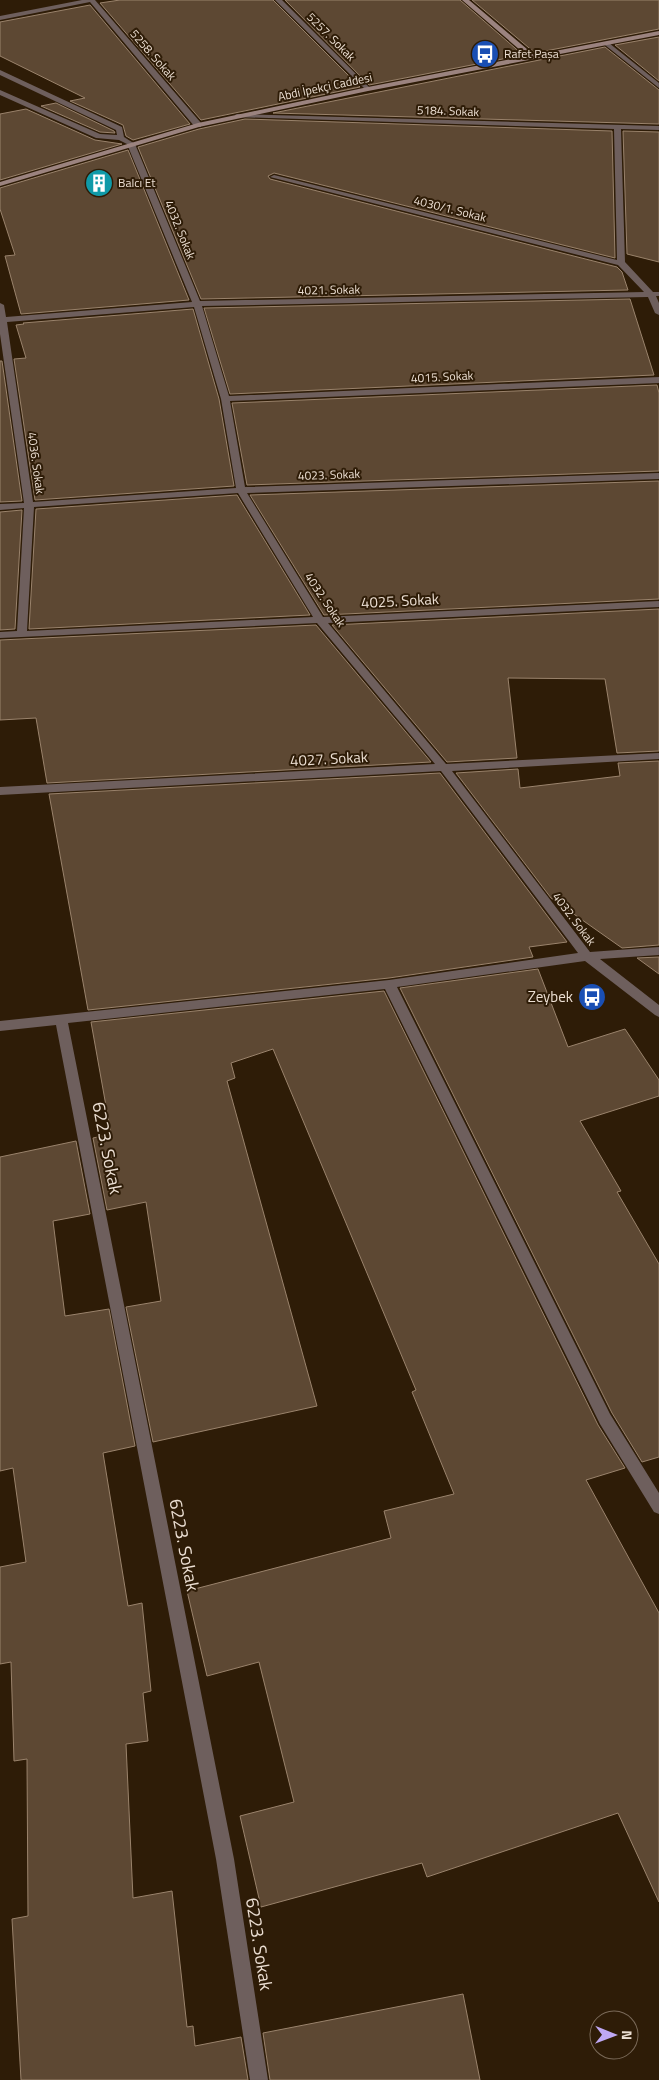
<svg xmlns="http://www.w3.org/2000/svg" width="659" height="2080" font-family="'Titillium Web',sans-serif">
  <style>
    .building { fill: #5d4833; stroke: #9a836c }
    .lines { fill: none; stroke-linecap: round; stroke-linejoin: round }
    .minor { fill: #6e5f5d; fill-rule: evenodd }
    .tertiary { fill: #6e5f5d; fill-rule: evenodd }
    .secondary { fill: #9b837f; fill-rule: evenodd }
    .labels { text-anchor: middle; stroke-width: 4; stroke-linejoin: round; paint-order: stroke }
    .far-street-label { font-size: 12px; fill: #ecdfd3; stroke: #2e1c07 }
    .far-poi-label { font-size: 12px; fill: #ecdfd3; stroke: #2e1c07; text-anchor: start }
    .street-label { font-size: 15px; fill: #ecdfd3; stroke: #2e1c07 }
    .poi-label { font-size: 15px; fill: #ecdfd3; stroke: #2e1c07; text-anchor: end }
    .near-street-label { font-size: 18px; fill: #ecdfd3; stroke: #2e1c07 }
  </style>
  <rect width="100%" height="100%" fill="#2e1c07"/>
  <path class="building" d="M120,0H273L360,87L201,120L100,3Z
    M285,0H460L523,55L369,85Z
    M472,0H659V29L535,53Z
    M90,5L190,124L133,140L126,136L123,125L70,101L85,98L0,56V22Z
    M659,37V81L615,45Z
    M605,47L659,90V124L273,113Z
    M56,103L114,131L115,133L100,132L41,106Z
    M26,109L95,140L122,144L0,180V114Z
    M245,119L612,131L615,258L274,173L268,176L270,179L617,267L622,272L628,290L201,299L138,147L199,129Z
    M623,131L659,132V262L627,254Z
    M128,150L189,300L21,314L5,256L15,255L0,209V188Z
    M630,299L654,375L230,394L204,308Z
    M193,309L219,399L234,486L35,500L14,359L26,358L16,325L24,324L23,323Z
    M0,361H2L22,501L0,502Z
    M657,385L659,393V471L247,485L232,403Z
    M659,481V599L324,615L250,495Z
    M237,495L310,615L29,629L36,509Z
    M22,510L15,629L0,630V512Z
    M659,609V751L617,753L605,679L508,678L517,758L447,762L332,625Z
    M316,625L431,762L47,783L36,718L0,720V640Z
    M659,761V945L622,948L551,898L456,773L518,769L520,788L620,776L618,763Z
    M440,773L567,942L529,947L533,957L389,978L88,1010L49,794Z
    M659,957V974L637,958Z
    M538,969L568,1047L625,1029L659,1080V1096L580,1121L621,1191L617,1192L659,1264V1457L642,1462L612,1413L400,988Z
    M384,991L598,1425L625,1468L586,1480L659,1613V1902L618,1813L427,1877L422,1863L261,1907L240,1816L294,1802L259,1662L207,1676L187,1591L391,1538L384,1511L454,1494L412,1392L416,1390L273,1049L231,1063L235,1078L227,1081L317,1406L153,1442L126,1307L161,1301L146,1202L107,1210L93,1138L111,1134L91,1022Z
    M76,1141L90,1214L53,1221L65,1316L109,1309L135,1446L103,1453L128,1606L142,1603L151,1691L143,1693L148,1741L126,1744L133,1898L172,1891L187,2027L193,2026L195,2046L241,2037L248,2080H21L12,1919L28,1916L27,1759L14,1761L11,1662L0,1664V1567L26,1562L13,1468L0,1471V1157Z
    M463,1994L480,2080H270L263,2033Z"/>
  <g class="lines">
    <path class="minor" d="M82,0H95L201,123V127H195L90,2L0,20V16Z
      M275,0H282L370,88V90H366Z
      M605,43H609L659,83V88L605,45Z
      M237,114L659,126V130L621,129L625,262L653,292H659V296H656L659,303V315L655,313L648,297L202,306L229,396L659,377V383L230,401L245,487L659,473V479L247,493L323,617L659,601V607L328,623L446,764L659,753V759L452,771L590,952L659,947V955L600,959L659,1005V1017L655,1015L585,961L397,987L610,1414L659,1493V1514L654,1512L600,1424L385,989L68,1023L234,1859L268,2080H250L216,1859L56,1025L0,1031V1021L389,980L578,953L441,771L0,795V787L435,764L317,623L0,638V632L17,631L24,508L0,510V504L24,503L0,334V303L4,305L6,317L192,302L127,144L131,142L135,144L200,301L644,292L618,265L270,177L274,175L617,260L614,129L235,117V115ZM194,307L221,399L236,488L33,502L7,322ZM238,493L313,617L27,631L34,507Z"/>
    <path class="tertiary" d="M0,70L122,127L124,137L135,144L131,146L119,140L96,138L0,95V90L100,134L117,135L116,130L0,75Z"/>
    <path class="secondary" d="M462,0H469L534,55L659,31V35L368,91L199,127L0,186V182L198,123L368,87L527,56Z"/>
  </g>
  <defs>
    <g id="bus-disc" transform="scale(1.4375)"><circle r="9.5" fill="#1a4fb4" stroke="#2e1c07"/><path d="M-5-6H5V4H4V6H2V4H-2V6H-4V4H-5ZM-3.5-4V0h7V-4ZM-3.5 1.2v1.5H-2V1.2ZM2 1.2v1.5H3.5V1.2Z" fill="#fff"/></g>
    <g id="building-disc" transform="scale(1.4375)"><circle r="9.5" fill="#0f9aa8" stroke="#2e1c07"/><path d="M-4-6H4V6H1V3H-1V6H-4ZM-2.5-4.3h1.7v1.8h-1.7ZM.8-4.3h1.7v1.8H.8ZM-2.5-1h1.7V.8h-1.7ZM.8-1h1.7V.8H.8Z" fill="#fff"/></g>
  </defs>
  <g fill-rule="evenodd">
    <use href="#bus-disc" x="485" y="54"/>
    <use href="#building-disc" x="99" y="183"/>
    <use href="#bus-disc" x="592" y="997"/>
  </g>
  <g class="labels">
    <g class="far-street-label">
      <text transform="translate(331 37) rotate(45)" y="4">5257. Sokak</text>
      <text transform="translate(153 55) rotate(49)" y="4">5258. Sokak</text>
      <text transform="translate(325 87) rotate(-12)" y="4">Abdi İpekçi Caddesi</text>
      <text transform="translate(448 111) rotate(2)" y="4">5184. Sokak</text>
      <text transform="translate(450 209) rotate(14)" y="4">4030/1. Sokak</text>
      <text transform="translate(180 230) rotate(68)" y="4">4032. Sokak</text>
      <text transform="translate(329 290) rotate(-1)" y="4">4021. Sokak</text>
      <text transform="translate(442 377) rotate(-3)" y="4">4015. Sokak</text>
      <text transform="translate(36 463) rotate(82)" y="4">4036. Sokak</text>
      <text transform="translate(329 475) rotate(-2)" y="4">4023. Sokak</text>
      <text transform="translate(325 600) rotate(56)" y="4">4032. Sokak</text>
      <text transform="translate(574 919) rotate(53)" y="4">4032. Sokak</text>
    </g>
    <g class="far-poi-label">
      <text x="504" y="58">Rafet Paşa</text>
      <text x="118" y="187">Balcı Et</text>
    </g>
    <g class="street-label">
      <text transform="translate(400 601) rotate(-3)" y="5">4025. Sokak</text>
      <text transform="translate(329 759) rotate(-3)" y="5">4027. Sokak</text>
    </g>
    <g class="poi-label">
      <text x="573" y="1002">Zeybek</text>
    </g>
    <g class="near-street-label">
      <text transform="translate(107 1148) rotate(79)" y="6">6223. Sokak</text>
      <text transform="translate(184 1545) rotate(79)" y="6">6223. Sokak</text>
      <text transform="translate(259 1944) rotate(81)" y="6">6223. Sokak</text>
    </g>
  </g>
  <g transform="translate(614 2035) rotate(91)"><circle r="24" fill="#2e1c07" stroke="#7a6a59"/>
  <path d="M0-4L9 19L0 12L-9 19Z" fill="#bfa8f4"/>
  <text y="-8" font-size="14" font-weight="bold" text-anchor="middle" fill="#ecdfd3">N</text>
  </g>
</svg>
